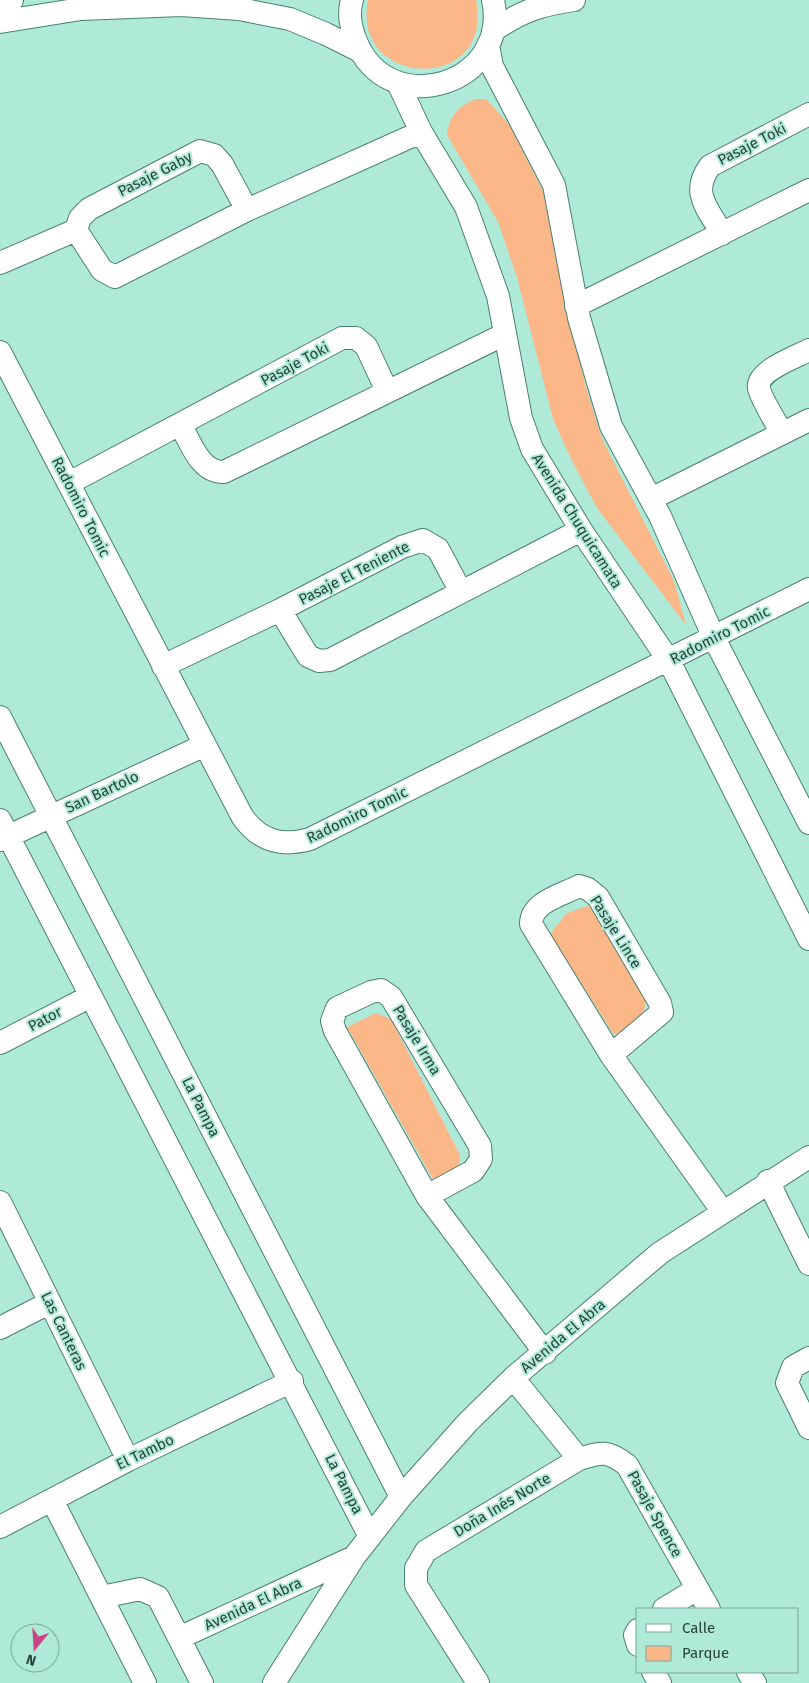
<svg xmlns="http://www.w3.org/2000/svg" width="809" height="1683" font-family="'Fira Sans',sans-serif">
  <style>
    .green { fill: #fcb788 }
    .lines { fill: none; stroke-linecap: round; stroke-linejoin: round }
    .minor-casing { stroke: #488071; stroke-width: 24 }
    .minor { stroke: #fff; stroke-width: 22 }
    .labels { text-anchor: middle; stroke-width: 4; stroke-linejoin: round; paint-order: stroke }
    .street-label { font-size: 15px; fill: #2a423c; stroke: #afead9 }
  </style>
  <rect width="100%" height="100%" fill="#afead9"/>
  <path class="green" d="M368,0H476C495,95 350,88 368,0Z
    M475,99H486L509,124L547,199L566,300L585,384L602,439L674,581L686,625L597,508L572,461L553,419L517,277L498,222L447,135C450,115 457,108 475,99Z
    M590,905L646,998L643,1020L614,1035L550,934L567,913Z
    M376,1013L391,1019L459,1153L460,1170L433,1179L347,1027Z"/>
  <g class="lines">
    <g class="minor-casing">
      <path id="minor" d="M352,0C348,13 351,29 356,41C388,122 511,85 493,0
        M0,22L81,9L181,5L239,9L290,19L326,34L360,51
        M0,22L12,0
        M493,31C521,11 540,5 574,0
        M488,45L492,66L554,185L579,318L611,426L660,516L714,638L809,823
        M398,83L421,132L466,207L498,296L521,418L532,449L581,530L669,661L809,939
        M76,230L102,270L115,277L247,210L421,132
        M722,234C708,208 690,193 710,166L809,114
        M0,263L76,230L80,218L89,209L200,151L214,155L222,164L247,210
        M576,306L809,190
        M0,352L242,816C259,841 282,847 310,839L809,589
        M180,424C191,443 200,473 224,472L505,334
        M782,433C777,424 760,397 759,388C756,371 796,357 809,350
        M69,483L342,338H356L366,346L387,391
        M651,499L809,420
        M280,610L308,656L319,661L330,660L581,530
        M163,666L280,610L402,547L423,540L438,549L461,592
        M0,717L401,1497
        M0,820L370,1537
        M0,840L205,745
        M0,1043L91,996
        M611,1055L662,1012L660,1003L598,897L588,889L579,886C562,895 531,902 531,924L611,1055L723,1212
        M768,1181L809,1264
        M427,1196L473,1171L481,1159L480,1146L391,997L381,990L371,992L337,1008L332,1021L335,1031L427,1196L545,1353
        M0,1202L128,1460
        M0,1328L49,1303
        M809,1358L793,1367L787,1383L809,1428
        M513,1378L579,1459
        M52,1500L145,1683
        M0,1527L128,1460L292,1381
        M102,1597L140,1589L158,1597L202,1683
        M664,1609L697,1589
        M638,1630L635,1635L638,1645
        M179,1638L354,1557
        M653,1672L660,1683
        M748,1672L755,1683
        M274,1683L354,1557L401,1497L468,1422L513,1378L660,1253L809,1157
        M478,1683L416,1585V1568L426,1551L579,1459C602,1452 607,1450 627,1465L709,1609"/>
    </g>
    <use href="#minor" class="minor"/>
  </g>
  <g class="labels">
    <g class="street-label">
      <text transform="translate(752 144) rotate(-27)" y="5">Pasaje Toki</text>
      <text transform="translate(155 174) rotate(-27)" y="5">Pasaje Gaby</text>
      <text transform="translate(295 364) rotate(-28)" y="5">Pasaje Toki</text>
      <text transform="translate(81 507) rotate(63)" y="5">Radomiro Tomic</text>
      <text transform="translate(577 521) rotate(58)" y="5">Avenida Chuquicamata</text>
      <text transform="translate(354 573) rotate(-27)" y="5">Pasaje El Teniente</text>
      <text transform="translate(720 635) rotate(-27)" y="5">Radomiro Tomic</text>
      <text transform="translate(102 792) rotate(-25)" y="5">San Bartolo</text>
      <text transform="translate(357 815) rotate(-26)" y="5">Radomiro Tomic</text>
      <text transform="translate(616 932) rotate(58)" y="5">Pasaje Lince</text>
      <text transform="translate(45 1019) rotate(-28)" y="5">Pator</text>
      <text transform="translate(417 1040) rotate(59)" y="5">Pasaje Irma</text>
      <text transform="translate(201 1107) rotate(63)" y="5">La Pampa</text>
      <text transform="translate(64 1331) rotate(64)" y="5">Las Canteras</text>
      <text transform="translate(563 1336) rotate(-40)" y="5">Avenida El Abra</text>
      <text transform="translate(145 1452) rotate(-26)" y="5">El Tambo</text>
      <text transform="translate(344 1484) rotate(63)" y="5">La Pampa</text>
      <text transform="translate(502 1505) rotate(-31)" y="5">Doña Inés Norte</text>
      <text transform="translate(655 1514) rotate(61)" y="5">Pasaje Spence</text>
      <text transform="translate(253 1604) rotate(-25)" y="5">Avenida El Abra</text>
    </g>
  </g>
  <rect x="636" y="1608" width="162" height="65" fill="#afead9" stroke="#7aa79a"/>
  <rect x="646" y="1624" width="25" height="8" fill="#ffffff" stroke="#7aa79a"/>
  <text x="682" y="1633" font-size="15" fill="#2a423c">Calle</text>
  <rect x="646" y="1646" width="25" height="15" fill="#fcb788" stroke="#7aa79a"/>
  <text x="682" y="1658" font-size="15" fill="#2a423c">Parque</text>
  <g transform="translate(35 1648) rotate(198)"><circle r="24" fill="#afead9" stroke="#7aa79a"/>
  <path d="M0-4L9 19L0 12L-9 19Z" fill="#cb4484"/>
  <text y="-8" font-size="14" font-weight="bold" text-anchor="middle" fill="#2a423c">N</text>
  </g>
</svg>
